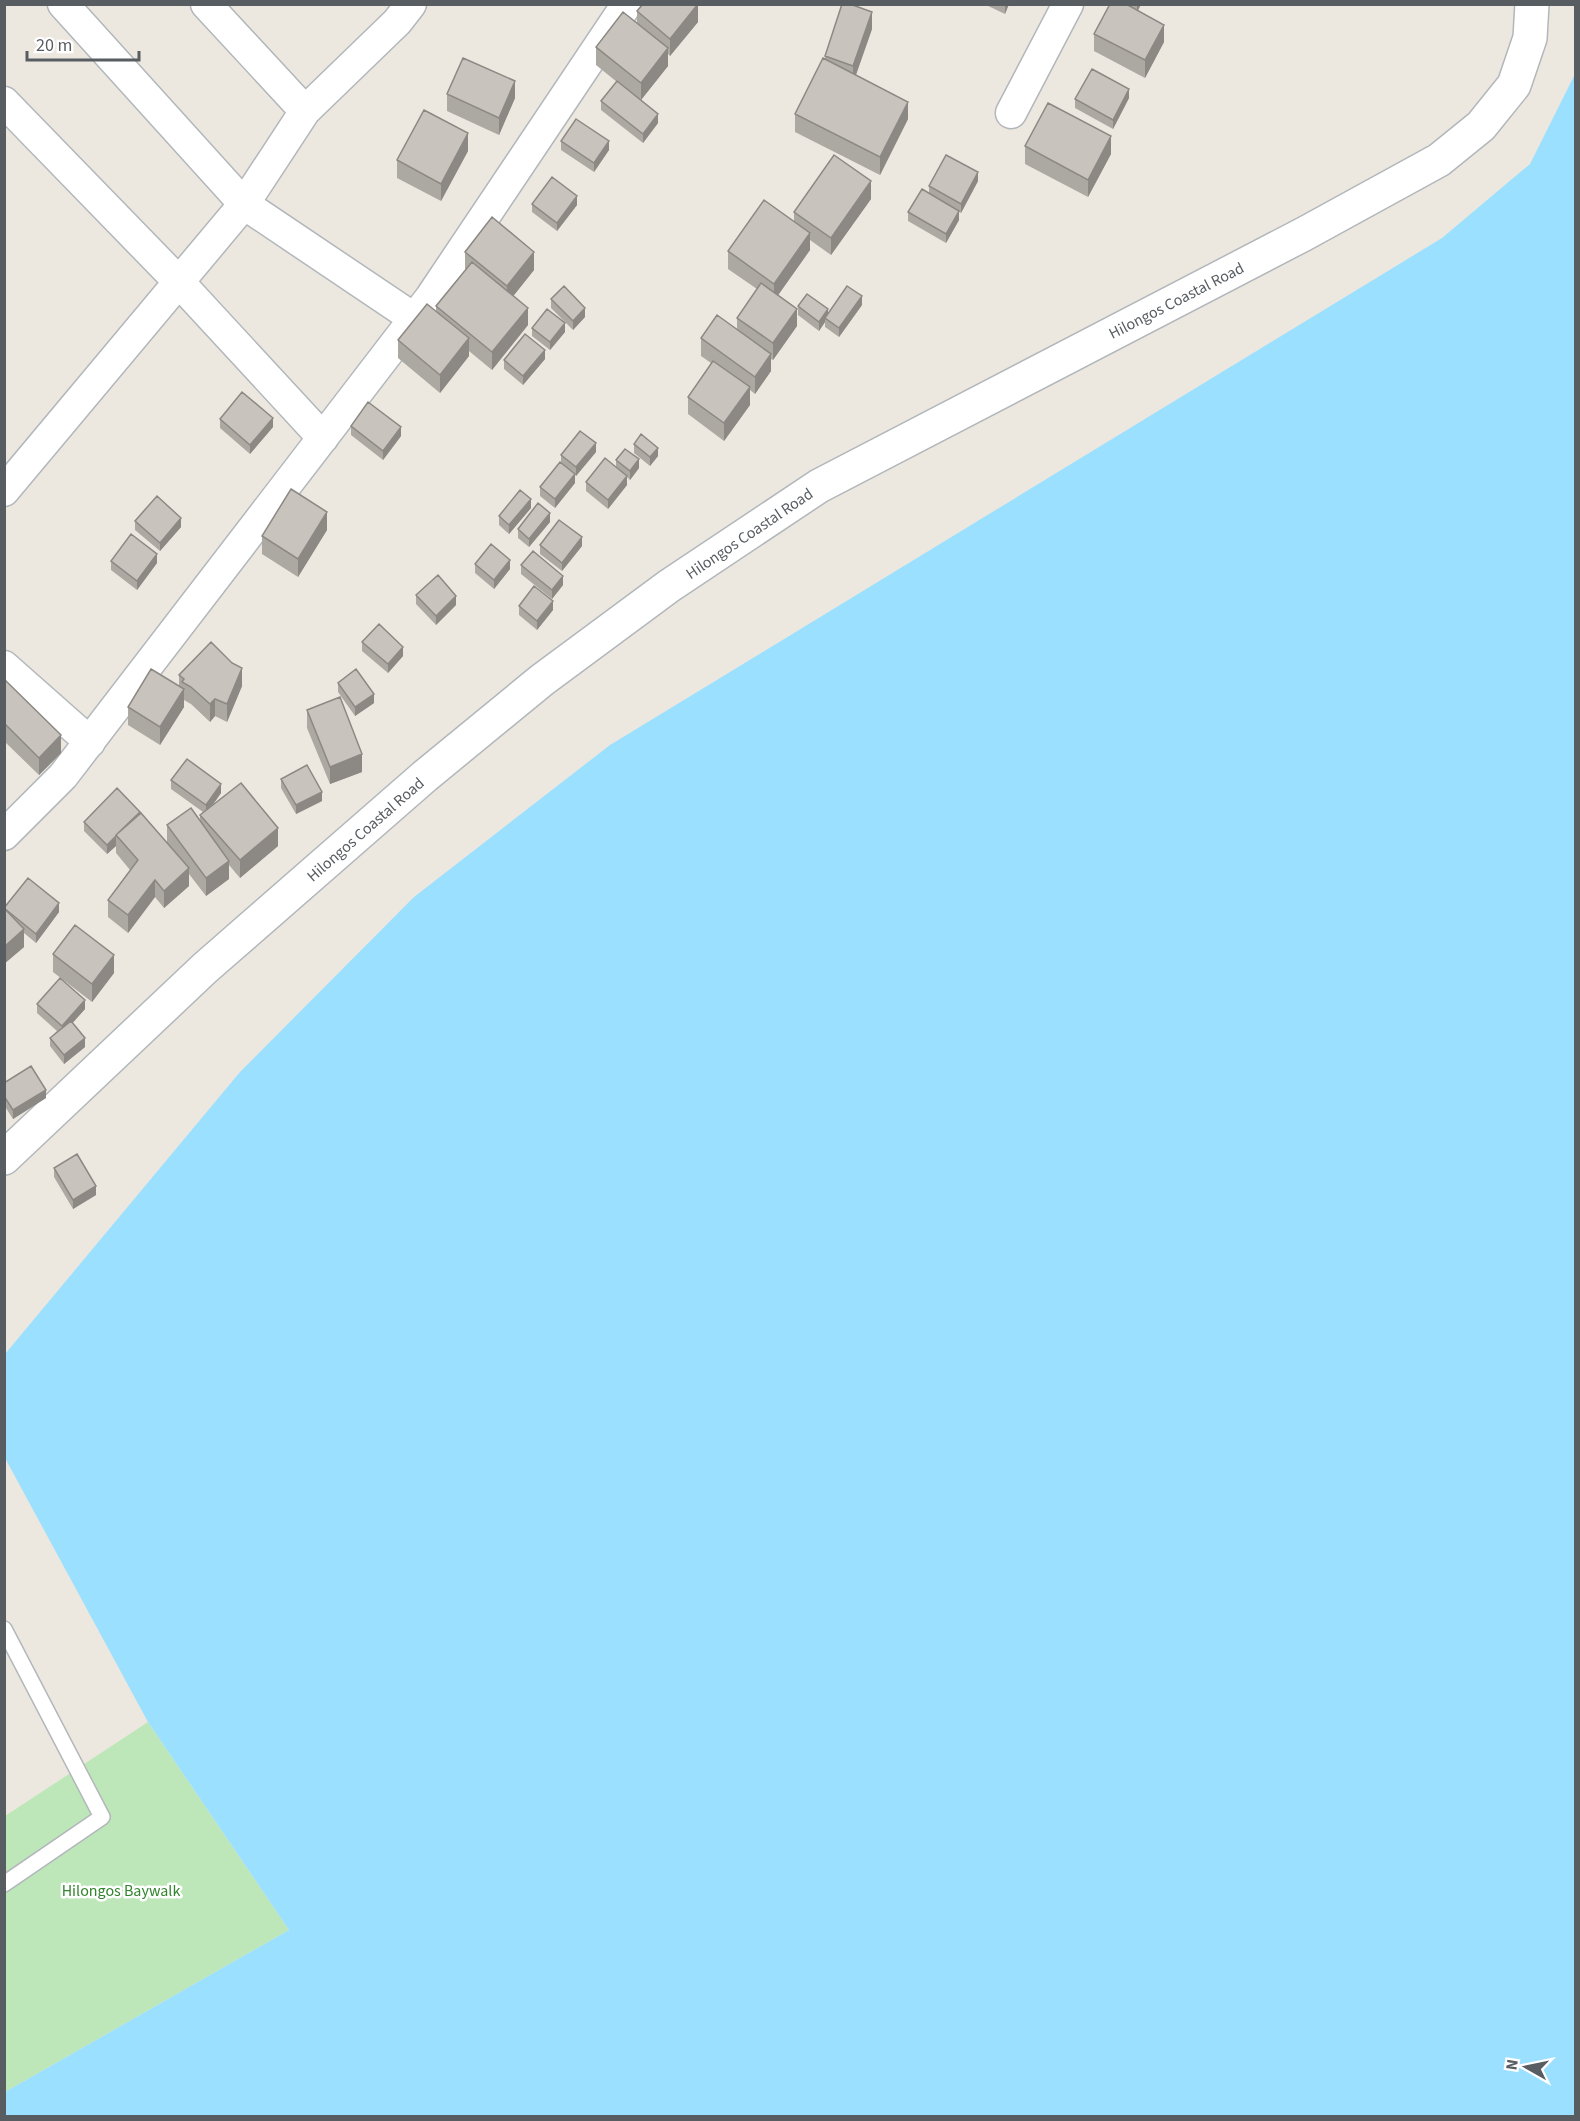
<svg xmlns="http://www.w3.org/2000/svg" width="1580" height="2121" font-family="'Source Sans 3',sans-serif">
  <style>
    .green { fill: #bee7b9 }
    .water { fill: #9ce0ff }
    .lines { fill: none; stroke-linecap: round; stroke-linejoin: round }
    .service-casing { stroke: #b2b7bb; stroke-width: 18 }
    .minor-casing { stroke: #b2b7bb; stroke-width: 33 }
    .tertiary-casing { stroke: #b2b7bb; stroke-width: 36 }
    .service { stroke: #fff; stroke-width: 15 }
    .minor { stroke: #fff; stroke-width: 30 }
    .tertiary { stroke: #fff; stroke-width: 33 }
    .wall { fill: #aca8a2 }
    .shaded-wall { fill: #8c8884 }
    .building { fill: #c8c3bc; stroke: #8c8884; stroke-width: 1.5 }
    .labels { text-anchor: middle; stroke-width: 5; stroke-linejoin: round; paint-order: stroke }
    .street-label { font-size: 16px; fill: #585d62; stroke: #fff }
    .park-label { font-size: 16px; fill: #33842e; stroke: #fff }
  </style>
  <rect width="100%" height="100%" fill="#ede8df"/>
  <path class="green" d="M148,1722L289,1930L5,2092V1816Z"/>
  <path class="water" d="M1575,74V2116H5V2092L289,1930L148,1722L5,1458V1354L240,1072L414,897L610,745L1442,238L1530,164Z"/>
  <g class="lines">
    <g class="service-casing">
      <path id="service" d="M4,1629L102,1817L4,1884"/>
    </g>
    <g class="minor-casing">
      <path id="minor" d="M63,4L244,204L415,319
        M206,4L305,111
        M4,102L178,281L323,438
        M1011,113L1068,4
        M4,491L244,204L305,111L397,22L411,4
        M4,666L90,742
        M4,835L63,776L430,298L627,4"/>
    </g>
    <g class="tertiary-casing">
      <path id="tertiary" d="M4,1158L205,968L425,776L542,680L669,586L819,486L1304,234L1439,160L1481,126L1514,85L1530,38L1532,4"/>
    </g>
    <use href="#service" class="service"/>
    <use href="#minor" class="minor"/>
    <use href="#tertiary" class="tertiary"/>
  </g>
  <path class="wall" d="M984,4H1009L1005,14Z
    M1110,4H1141L1138,11L1164,42L1145,78L1094,51V34Z
    M637,11L698,22L670,56L668,54V66L641,100L658,123L643,143L601,110V101L617,82L596,65V47L637,24Z
    M872,29L856,75L908,119L880,175L795,132V114L825,59V56Z
    M447,94L515,98L499,135L447,111Z
    M1129,98L1113,129L1075,108V99Z
    M561,141L609,150L594,172L561,150Z
    M1025,146L1111,154L1088,197L1025,164Z
    M468,151L441,201L397,178V160Z
    M978,181L961,213L959,212V220L946,243L908,221V212L929,193V186Z
    M871,199L831,255L810,240V250L778,295L797,326L773,360L771,359V371L755,394L750,390V405L724,441L688,414V397L711,363L701,356V338L737,329V318L757,289L728,269V251L794,222V212Z
    M532,204L577,205L557,231L532,212Z
    M465,252L534,270L513,296L528,325L492,370L469,351V356L440,393L398,358V340L436,311V306L465,270Z
    M551,299L585,317L573,330L551,308Z
    M862,305L839,337L825,327V322L819,331L798,315V306L828,314Z
    M532,328L565,332L550,350L532,336Z
    M545,359L523,385L504,369V360Z
    M220,419L273,427L250,454L220,428Z
    M351,426L401,436L383,460L351,435Z
    M634,444L658,456L650,466L634,453Z
    M596,452L576,476L575,475V483L555,508L540,496V487L561,463V455Z
    M616,460L639,468L630,480L627,477V485L608,509L586,491V482L616,467Z
    M531,508L509,534L499,525V516Z
    M135,521L181,527L160,551L135,530Z
    M550,522L529,547L518,538V529Z
    M327,530L298,577L262,554V536Z
    M540,545L582,546L562,571L540,554Z
    M111,561L157,563L137,590L111,570Z
    M475,564L510,569L494,589L475,573Z
    M521,565L563,585L552,599L521,574Z
    M416,595L456,605L436,625L416,604Z
    M519,606L553,610L537,630L519,615Z
    M362,642L403,656L388,673L362,651Z
    M179,675L242,686L227,722L215,716L210,722L191,704L184,700V707L160,745L128,725V707L179,686Z
    M4,679L61,753L39,775L4,741Z
    M338,683L374,703L355,716L338,692Z
    M307,710L362,772L330,784L307,728Z
    M281,779L322,801L296,814L281,788Z
    M171,780L221,793L212,806L278,846L240,878L229,865V879L206,896L189,874V886L164,908L155,897L128,933L108,917V900L130,870L116,853V846L107,854L84,831V822L140,813L167,843V825L200,820V815L203,812L171,789Z
    M4,907L59,912L36,943L24,933V947L4,964Z
    M53,954L114,973L92,1002L53,972Z
    M37,1004L85,1009L72,1023L85,1047L64,1064L50,1046V1038L57,1031L37,1013Z
    M4,1083L46,1098L13,1119L4,1105Z
    M54,1168L96,1195L73,1209L54,1177Z"/>
  <path class="shaded-wall" d="M698,4V22L670,56V39Z
    M1005,4H1009L1005,14Z
    M1137,4H1141L1137,12Z
    M872,12V29L853,83V66Z
    M1164,25V42L1145,78V60Z
    M668,48V66L641,100V83Z
    M515,81V98L499,135V118Z
    M1129,89V98L1113,129V120Z
    M908,102V119L880,175V157Z
    M658,114V123L643,143V134Z
    M468,133V151L441,201V184Z
    M1111,136V154L1088,197V180Z
    M609,141V150L594,172V163Z
    M978,172V181L961,213V204Z
    M871,181V199L831,255V238Z
    M577,196V205L557,231V223Z
    M959,211V220L946,243V234Z
    M810,233V250L774,301V284Z
    M534,252V270L507,304V286Z
    M862,296V305L839,337V328Z
    M528,308V325L492,370V352Z
    M585,308V317L573,330V321Z
    M797,309V326L773,360V343Z
    M828,309V318H825V322L819,331V322Z
    M565,323V332L550,350V342Z
    M469,338V356L440,393V375Z
    M545,350V359L523,385V376Z
    M771,354V371L755,394V377Z
    M750,387V405L724,441V423Z
    M273,418V427L250,454V445Z
    M401,427V436L383,460V451Z
    M596,443V452L576,476V467Z
    M658,448V456L650,466V457Z
    M639,459V468L630,480V471Z
    M575,474V483L555,508V499Z
    M627,476V485L608,509V500Z
    M531,499V508L509,534V525Z
    M327,512V530L298,577V559Z
    M550,513V522L529,547V539Z
    M181,518V527L160,551V543Z
    M582,537V546L562,571V563Z
    M157,554V563L137,590V581Z
    M510,560V569L494,589V580Z
    M563,576V585L552,599V590Z
    M456,596V605L436,625V616Z
    M553,601V610L537,630V621Z
    M403,647V656L388,673V664Z
    M242,668V686L227,722V704Z
    M184,689V707L160,745V727Z
    M374,694V703L355,716V707Z
    M215,699V716L210,722V704Z
    M61,735V753L39,775V758Z
    M362,754V772L330,784V767Z
    M221,784V793L206,814V805Z
    M322,792V801L296,814V805Z
    M278,828V846L240,878V860Z
    M116,837V846L107,854V845Z
    M229,861V879L206,896V878Z
    M189,868V886L164,908V891Z
    M155,880V897L128,933V915Z
    M59,903V912L36,943V934Z
    M24,929V947L4,964V947Z
    M114,955V973L92,1002V984Z
    M85,1000V1009L62,1035V1026Z
    M85,1038V1047L64,1064V1055Z
    M46,1090V1098L13,1119V1110Z
    M96,1186V1195L73,1209V1200Z"/>
  <path class="building" d="M643,4H698L670,39L637,11Z
    M842,4H850L872,12L853,66L825,56Z
    M1110,4H1126L1164,25L1145,60L1094,34Z
    M623,12L668,48L641,83L596,47Z
    M463,58L515,81L499,118L447,94Z
    M823,58L908,102L880,157L795,114Z
    M1092,69L1129,89L1113,120L1075,99Z
    M617,81L658,114L643,134L601,101Z
    M1048,103L1111,136L1088,180L1025,146Z
    M424,110L468,133L441,184L397,160Z
    M576,119L609,141L594,163L561,141Z
    M834,155L871,181L831,238L794,212Z
    M946,155L978,172L961,204L929,186Z
    M552,177L577,196L557,223L532,204Z
    M922,189L959,211L946,234L908,212Z
    M764,200L810,233L774,284L728,251Z
    M492,217L534,252L507,286L465,252Z
    M472,262L528,308L492,352L436,306Z
    M761,283L797,309L773,343L737,318Z
    M564,286L585,308L573,321L551,299Z
    M847,286L862,296L839,328L825,318Z
    M807,294L828,309L819,322L798,306Z
    M427,304L469,338L440,375L398,340Z
    M547,309L565,323L550,342L532,328Z
    M717,315L771,354L755,377L701,338Z
    M525,334L545,350L523,376L504,360Z
    M713,361L750,387L724,423L688,397Z
    M242,392L273,418L250,445L220,419Z
    M368,402L401,427L383,451L351,426Z
    M580,431L596,443L576,467L561,455Z
    M641,434L658,448L650,457L634,444Z
    M625,449L639,459L630,471L616,460Z
    M605,458L627,476L608,500L586,482Z
    M560,462L575,474L555,499L540,487Z
    M291,489L327,512L298,559L262,536Z
    M520,490L531,499L509,525L499,516Z
    M157,496L181,518L160,543L135,521Z
    M538,503L550,513L529,539L518,529Z
    M559,520L582,537L562,563L540,545Z
    M131,534L157,554L137,581L111,561Z
    M491,544L510,560L494,580L475,564Z
    M533,551L563,576L552,590L521,565Z
    M438,575L456,596L436,616L416,595Z
    M534,586L553,601L537,621L519,606Z
    M379,624L403,647L388,664L362,642Z
    M211,642L232,663L242,668L227,704L215,699L210,704L191,687L182,682L184,679L179,675Z
    M151,669L184,689L160,727L128,707Z
    M356,669L374,694L355,707L338,683Z
    M4,679L61,735L39,758L4,723Z
    M340,697L362,754L330,767L307,710Z
    M187,759L221,784L206,805L171,780Z
    M307,765L322,792L296,805L281,779Z
    M241,783L278,828L240,860L200,815Z
    M117,788L140,812L116,835V836L107,845L84,822Z
    M191,808L229,861L206,878L167,825Z
    M141,813L189,868L164,891L155,880L128,915L108,900L138,860L116,835Z
    M28,878L59,903L36,934L4,908Z
    M4,908L24,929L4,947Z
    M75,925L114,955L92,984L53,954Z
    M60,978L85,1000L62,1026L37,1004Z
    M71,1021L85,1038L64,1055L50,1038Z
    M31,1066L46,1090L13,1110L4,1096V1083Z
    M77,1154L96,1186L73,1200L54,1168Z"/>
  <g class="labels">
    <g class="street-label">
      <text transform="translate(1176 300) rotate(-27)" y="6">Hilongos Coastal Road</text>
      <text transform="translate(749 533) rotate(-34)" y="6">Hilongos Coastal Road</text>
      <text transform="translate(365 829) rotate(-41)" y="6">Hilongos Coastal Road</text>
    </g>
    <g class="park-label">
      <text x="121" y="1896">Hilongos Baywalk</text>
    </g>
  </g>
  <rect width="1580" height="2121" fill="none" stroke="#585d62" stroke-width="12"/>
  <g transform="translate(1526 2067) rotate(279)" stroke="#ffffff" stroke-width="4.5" paint-order="stroke">
  <path d="M0-4.5L10 22L0 15L-10 22Z" fill="#585d62"/>
  <text y="-9" font-size="16" font-weight="bold" text-anchor="middle" fill="#585d62">N</text>
  </g>
  <path d="M27 51v9h112v-9" fill="none" stroke="#585d62" stroke-width="3"/>
  <text x="36" y="51" font-size="18" fill="#585d62" stroke="#ffffff" stroke-width="4.5" paint-order="stroke">20 m</text>
</svg>
